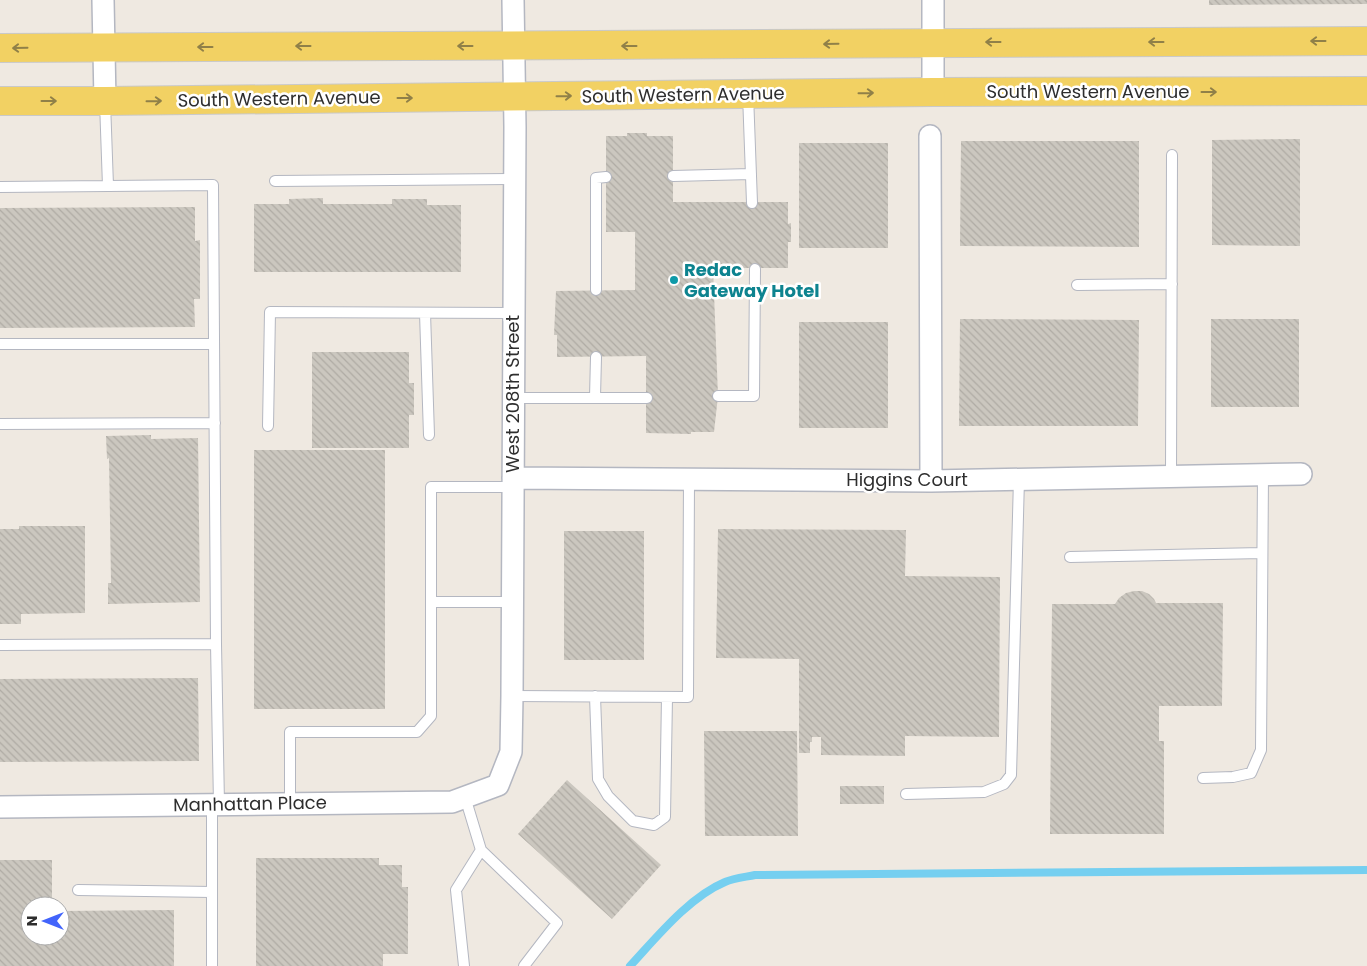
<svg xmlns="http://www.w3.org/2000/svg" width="1367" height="966" font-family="Poppins,sans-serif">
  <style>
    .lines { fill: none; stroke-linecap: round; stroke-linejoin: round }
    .stream { stroke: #75cff0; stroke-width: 8 }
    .building { fill: url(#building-back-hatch) }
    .service-casing { stroke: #b4b7c1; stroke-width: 12 }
    .minor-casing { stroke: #b4b7c1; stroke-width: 24 }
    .primary-casing { stroke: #c9c9c9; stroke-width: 30 }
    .service { stroke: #fff; stroke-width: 10 }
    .minor { stroke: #fff; stroke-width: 21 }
    .primary { stroke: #f2d163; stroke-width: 28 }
    .oneway { stroke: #908048 }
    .culture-dot { fill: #0f9aa8; stroke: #fff; stroke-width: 2 }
    .labels { text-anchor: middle; stroke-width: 5; stroke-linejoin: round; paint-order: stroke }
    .street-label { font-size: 18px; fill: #2e2e2e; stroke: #fff }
    .culture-label { font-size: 18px; font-weight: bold; fill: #0d838f; stroke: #fff; text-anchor: start }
  </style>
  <defs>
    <pattern id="building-back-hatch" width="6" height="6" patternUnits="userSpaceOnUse" patternTransform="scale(1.25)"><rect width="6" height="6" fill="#cbc7bf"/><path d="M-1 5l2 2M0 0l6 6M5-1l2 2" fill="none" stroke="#afaba4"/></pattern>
  </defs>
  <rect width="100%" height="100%" fill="#efe9e1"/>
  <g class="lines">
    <path class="stream" d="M630,966C656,938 689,897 725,882C734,878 746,877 755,875L1367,870"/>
  </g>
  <path class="building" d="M1209,0H1367V4L1209,5Z
    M627,133H647V136H673V202H788V224L791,223V242H788V268H713L718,396L714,432H691V434L646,433V356L557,357V335H554L556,291L635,290V232H606V136H627Z
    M1300,139V246L1212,245V140Z
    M961,141H1139V247L960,246Z
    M799,143H888V248H799Z
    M323,198V204H392V199H427V205H461V272H254V204H289V199Z
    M195,207V241L200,240V299H194L195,327L0,328V208Z
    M960,319L1139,320L1138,426H959Z
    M1211,319H1299V407H1211Z
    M799,322H888V428H799Z
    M312,352H409V383H414V415H409V448H312Z
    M151,435V439L198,438L200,602L108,604V583H111L109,458L107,459L106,436Z
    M254,450H385V709H254Z
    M19,526H85V613L21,614V624H0V529H19Z
    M718,529L906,530L905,576L1000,577L999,737L905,736V756L821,755V737H812V742H810V753H799V659L716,658Z
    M564,531H644V660H564Z
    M1134,591H1142L1149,594L1154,599L1156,603H1223L1222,706H1159V741H1164V834H1050L1052,604H1115L1119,598L1126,593Z
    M198,678L199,761L0,762V679Z
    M704,731H797L798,836H705Z
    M567,780L661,865L612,919L518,834Z
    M840,786H884V804H840Z
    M256,858H379V865H402V887H408V954H383V966H256Z
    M0,860H52V906H30V936H60V911L174,910V966H0Z"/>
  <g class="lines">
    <g class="service-casing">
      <path id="service" d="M748,94L752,203
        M673,176L751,174
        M275,181L515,179
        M108,186L213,185L216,644
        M0,187L108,186L105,102
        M1077,285L1172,284
        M596,290V178L606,177
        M425,313L429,435
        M0,344H214
        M718,396H754L755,269
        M595,397L596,357
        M513,398H647
        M0,424L215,423
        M268,426L270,312L514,313
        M1171,476L1172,155
        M1070,557L1262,553
        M431,602H513
        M0,645L216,644L219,804
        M512,696L688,697L689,479
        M595,696L598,779L608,796L633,821L654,825L665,817L667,697
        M1203,778L1233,777L1251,773L1261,750L1263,475
        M906,794L984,792L1004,784L1011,775L1019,479
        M290,803V732H417L431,716V487H513
        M212,804V966
        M481,850L557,923L524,966
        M78,890L212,892
        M464,966L456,890L481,850L465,797"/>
    </g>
    <g class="minor-casing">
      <path id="minor" d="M103,0L105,101
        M933,0V92
        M930,136L931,481
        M513,478L931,481L1301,474
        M0,807L452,802L498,785L511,752L512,696L515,127L513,0"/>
    </g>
    <g class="primary-casing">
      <path id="primary" d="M0,48L1367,41
        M0,101H105L933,92L1367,91"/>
    </g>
    <use href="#service" class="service"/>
    <use href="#minor" class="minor"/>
    <use href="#primary" class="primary"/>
  </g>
  <defs><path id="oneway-shaft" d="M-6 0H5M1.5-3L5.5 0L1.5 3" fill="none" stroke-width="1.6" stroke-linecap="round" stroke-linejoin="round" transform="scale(1.25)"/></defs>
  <g class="oneway">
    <use href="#oneway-shaft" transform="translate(1318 41) rotate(180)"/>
    <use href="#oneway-shaft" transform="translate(993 42) rotate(180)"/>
    <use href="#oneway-shaft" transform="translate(1156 42) rotate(180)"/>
    <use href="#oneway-shaft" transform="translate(831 44) rotate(179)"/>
    <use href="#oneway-shaft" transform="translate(303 46) rotate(180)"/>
    <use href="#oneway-shaft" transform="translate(465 46) rotate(180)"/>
    <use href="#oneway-shaft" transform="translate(629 46) rotate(180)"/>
    <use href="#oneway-shaft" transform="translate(205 47) rotate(180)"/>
    <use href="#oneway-shaft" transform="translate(20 48) rotate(179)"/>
    <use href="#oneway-shaft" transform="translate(1209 92)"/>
    <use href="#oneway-shaft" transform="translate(866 93) rotate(-1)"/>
    <use href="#oneway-shaft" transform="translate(564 96) rotate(-1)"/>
    <use href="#oneway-shaft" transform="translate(405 98)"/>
    <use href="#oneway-shaft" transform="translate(49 101)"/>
    <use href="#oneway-shaft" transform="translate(154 101) rotate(-1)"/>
  </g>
  <circle class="culture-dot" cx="674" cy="280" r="5"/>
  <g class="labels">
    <g class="street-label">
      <text x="1088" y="98">South Western Avenue</text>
      <text transform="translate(683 95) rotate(-1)" y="6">South Western Avenue</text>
      <text transform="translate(279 99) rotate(-1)" y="6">South Western Avenue</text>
      <text transform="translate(513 394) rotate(-90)" y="6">West 208th Street</text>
      <text x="907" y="486">Higgins Court</text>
      <text transform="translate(250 804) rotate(-1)" y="6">Manhattan Place</text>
    </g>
    <g class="culture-label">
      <text x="684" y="276">Redac<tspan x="684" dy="21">Gateway Hotel</tspan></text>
    </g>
  </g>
  <g transform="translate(45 921) rotate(270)"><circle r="24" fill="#ffffff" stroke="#ababab"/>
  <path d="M0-4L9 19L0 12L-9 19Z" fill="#4264fb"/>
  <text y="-8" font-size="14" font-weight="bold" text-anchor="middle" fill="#2e2e2e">N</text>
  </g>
</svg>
